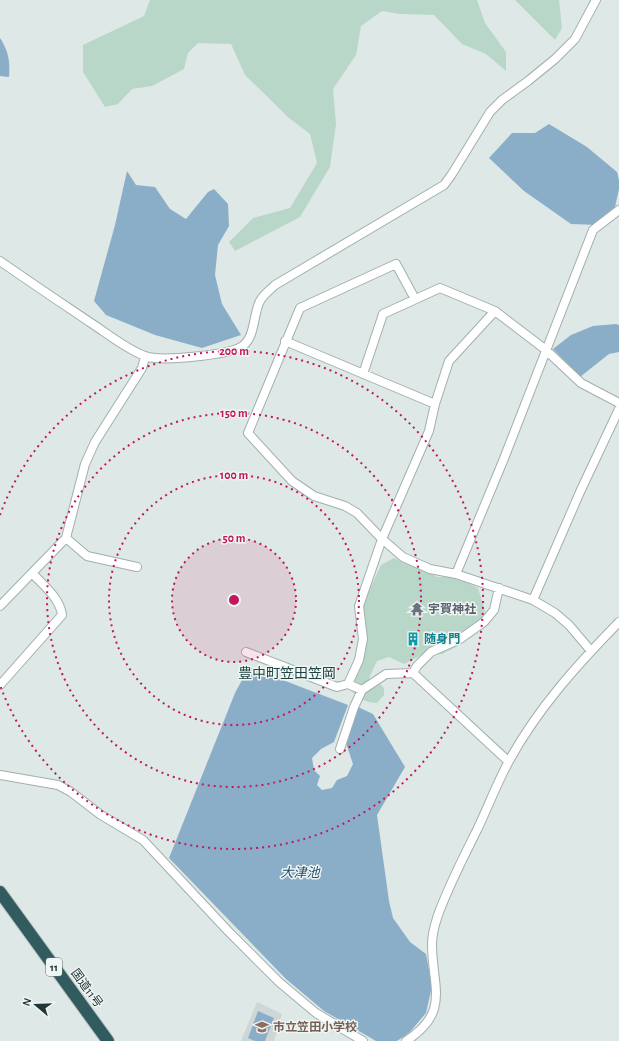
<svg xmlns="http://www.w3.org/2000/svg" width="619" height="1041" font-family="'Alegreya Sans','Noto Sans JP',sans-serif">
  <style>
    .built { fill: #cdd7d5 }
    .green { fill: #b9d7c9 }
    .water { fill: #8baec8 }
    .lines { fill: none; stroke-linecap: round; stroke-linejoin: round }
    .minor-casing { stroke: #a2afae; stroke-width: 10 }
    .highway-casing { stroke: #bcc3c3; stroke-width: 14 }
    .minor { stroke: #fff; stroke-width: 8 }
    .highway { stroke: #315b5f; stroke-width: 12 }
    .ring { fill: none; stroke: #c2185b; stroke-width: 2; stroke-dasharray: 2 4 }
    .labels { text-anchor: middle; stroke-width: 3; stroke-linejoin: round; paint-order: stroke }
    .shield { fill: #eef5f3; stroke: #5e6f6f; stroke-width: 1 }
    .shield-label { font-size: 11px; font-weight: bold; fill: #213636 }
    .worship-label { font-size: 12px; font-weight: bold; fill: #5b616d; stroke: #eef5f3; text-anchor: start }
    .culture-label { font-size: 12px; font-weight: bold; fill: #0d838f; stroke: #eef5f3; text-anchor: start }
    .street-label { font-size: 12px; fill: #213636; stroke: #eef5f3 }
    .education-label { font-size: 12px; font-weight: bold; fill: #785e54; stroke: #eef5f3; text-anchor: start }
    .water-label { font-size: 13px; font-style: italic; fill: #234b6a; stroke: #eef5f3 }
    .quarter-label { font-size: 14px; fill: #204445; stroke: #eef5f3 }
    .centre { fill: #c2185b; stroke: #eef5f3; stroke-width: 2 }
    .ring-label { font-size: 12px; text-anchor: middle; font-weight: bold; fill: #c2185b; stroke: #eef5f3; stroke-width: 3; stroke-linejoin: round; paint-order: stroke }
  </style>
  <rect width="100%" height="100%" fill="#dee8e6"/>
  <path class="built" d="M257,1002L282,1014L274,1041H241Z"/>
  <path class="green" d="M150,0H477L485,23L506,52V71L486,54L462,44L434,15L400,14L382,11L361,26L356,55L333,89L336,124L330,167L300,217L235,251L229,242L253,218L290,208L317,163L310,134L289,118L245,75L231,44L198,43L188,53L184,69L152,86L132,89L118,104L105,107L83,72V45L144,16Z
    M515,0H559L562,28L555,40Z
    M394,558L438,577H456L478,588L485,611L477,633L458,646L442,654L420,656L404,664L389,657L377,661L369,678L370,682L379,683L384,688V695L377,703C362,703 351,693 344,681L354,664L364,620L363,604L381,565Z"/>
  <path class="water" d="M0,38C9,52 10,61 9,77L0,76Z
    M549,124L587,147L617,172L619,180V189L615,207L598,225L571,224L524,191L489,158L512,133H535Z
    M127,171L136,185L155,187L170,209L186,219L208,192L214,189L228,204L229,226L218,245L215,275L222,304L241,335L202,348L155,335L106,315L94,301L115,225Z
    M616,324L619,325V352L609,354L580,377L553,349L571,335L593,326Z
    M249,667L348,705L334,742L321,749L312,758L314,770L320,776L317,785L322,790L332,788L337,780L347,776L353,764L346,743L358,707L373,714L405,767L377,815L389,901L393,918L410,942L426,954L432,986L426,1013L410,1032L397,1041H376L324,1011L286,979L169,858L235,693Z
    M258,1011L274,1018L265,1041H255L248,1038Z"/>
  <g class="lines">
    <g class="minor-casing">
      <path id="minor" d="M0,261C30,282 60,302 91,323C108,334 126,349 145,356C160,362 227,355 241,347C255,339 253,317 259,303C262,295 269,291 275,285L444,185L452,174L490,112L502,100L528,81L555,59L575,39L596,0
        M415,299L396,264L300,308L248,433L292,481L314,496L345,506L357,513L382,539L403,557L430,569L456,574L533,600L555,613L569,625L591,651
        M285,341L435,404
        M363,374L383,314L440,288L495,311L546,350L581,383L619,403
        M66,538L87,556L137,567
        M456,574L503,461L593,230L619,210
        M533,600L580,492L619,409
        M0,606L66,538L85,464L95,442L142,368L145,357
        M246,652L337,687L348,684L362,690
        M413,673L417,666L431,652L460,639L484,622L494,610L499,588
        M348,684L359,660L363,639L359,606L382,539L429,431L435,404L449,361L495,311
        M0,685L62,615C60,598 43,585 32,573
        M340,749L354,707L362,690L386,674L413,673L508,761
        M0,775L58,785L71,792L101,815L143,840L228,931L279,982L316,1013L363,1041
        M406,1041C451,1012 432,987 432,944C432,934 435,924 438,915C449,885 463,858 477,830C488,807 497,783 509,761C538,708 577,665 619,622"/>
    </g>
    <g class="highway-casing">
      <path id="highway" d="M0,892L108,1041"/>
    </g>
    <use href="#minor" class="minor"/>
    <use href="#highway" class="highway"/>
  </g>
  <circle cx="234" cy="600" r="62" fill="#c2185b" fill-opacity=".12"/>
  <g class="ring">
    <circle cx="234" cy="600" r="62"/>
    <circle cx="234" cy="600" r="125"/>
    <circle cx="234" cy="600" r="187"/>
    <path d="M0 515A249 249 0 1 1 0 685"/>
  </g>
  <defs>
    <g id="temple-bare" transform="scale(1.08)"><path d="M0-6L5-2H3V0L6.5 2.5H4V6H1.5V3h-3V6H-4V2.5H-6.5L-3 0V-2H-5Z" fill="#6b7280" stroke="#eef5f3" stroke-width="2.5" paint-order="stroke"/></g>
    <g id="building-bare" transform="scale(1.08)"><path d="M-4-6H4V6H1V3H-1V6H-4ZM-2.5-4.3h1.7v1.8h-1.7ZM.8-4.3h1.7v1.8H.8ZM-2.5-1h1.7V.8h-1.7ZM.8-1h1.7V.8H.8Z" fill="#0f9aa8" stroke="#eef5f3" stroke-width="2.5" paint-order="stroke"/></g>
    <g id="school-bare" transform="scale(1.08)"><path d="M0-5L7-2L0 1L-7-2ZM-4 1L0 2.5L4 1V4Q0 6-4 4Z" fill="#8d6e63" stroke="#eef5f3" stroke-width="2.5" paint-order="stroke"/></g>
  </defs>
  <g fill-rule="evenodd">
    <use href="#temple-bare" x="417" y="609"/>
    <use href="#building-bare" x="413" y="639"/>
    <use href="#school-bare" x="262" y="1027"/>
  </g>
  <g class="labels">
    <rect class="shield" x="46" y="958" width="16" height="18" rx="3"/>
    <g class="shield-label">
      <text x="54" y="971">11</text>
    </g>
    <g class="worship-label">
      <text x="428" y="613">宇賀神社</text>
    </g>
    <g class="culture-label">
      <text x="424" y="643">随身門</text>
    </g>
    <g class="street-label">
      <text transform="translate(87 988) rotate(54)" y="4">国道11号</text>
    </g>
    <g class="education-label">
      <text x="273" y="1031">市立笠田小学校</text>
    </g>
    <g class="water-label">
      <text x="300" y="877">大津池</text>
    </g>
    <g class="quarter-label">
      <text x="287" y="678">豊中町笠田笠岡</text>
    </g>
  </g>
  <circle cx="234" cy="600" r="6" class="centre"/>
  <g class="ring-label">
    <text x="234" y="355">200 m</text>
    <text x="234" y="417">150 m</text>
    <text x="234" y="479">100 m</text>
    <text x="234" y="542">50 m</text>
  </g>
  <g transform="translate(36 1005) rotate(289)" stroke="#eef5f3" stroke-width="3" paint-order="stroke">
  <path d="M0-3L7 15L0 10L-7 15Z" fill="#213636"/>
  <text y="-6" font-size="11" font-weight="bold" text-anchor="middle" fill="#213636">N</text>
  </g>
</svg>
